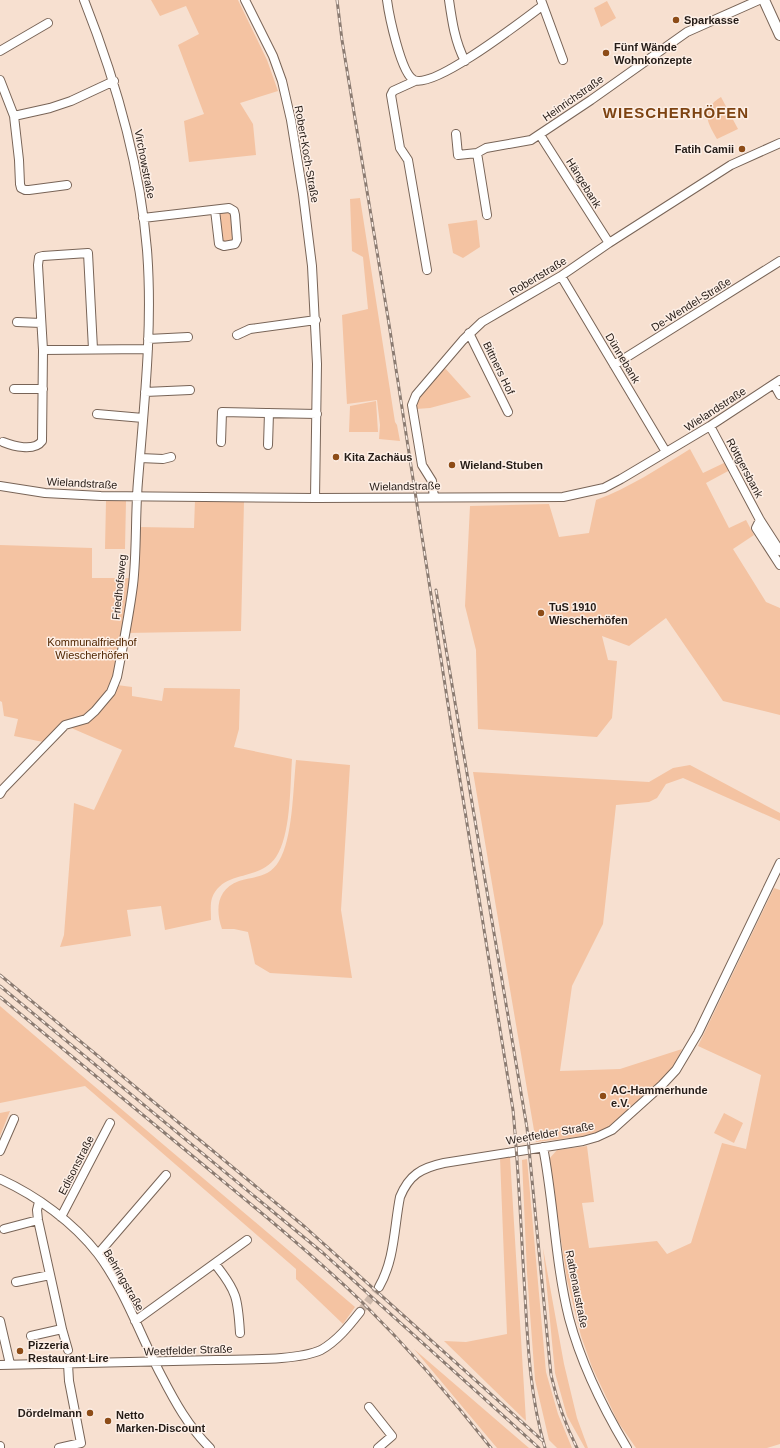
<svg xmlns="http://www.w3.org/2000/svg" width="780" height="1448" font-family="Arial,sans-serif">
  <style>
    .green { fill: #f4c3a2 }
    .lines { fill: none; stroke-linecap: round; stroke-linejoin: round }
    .minor-tunnel { stroke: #cdb9ab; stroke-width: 8; stroke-dasharray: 8 4; stroke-linecap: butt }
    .minor-casing { stroke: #786457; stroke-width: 10 }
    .major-casing { stroke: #786457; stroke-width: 12 }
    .minor { stroke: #fff; stroke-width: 8 }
    .major { stroke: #fff; stroke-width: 10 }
    .rail-casing { stroke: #8b7b71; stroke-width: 3 }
    .rail { stroke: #fdefe6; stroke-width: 1.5; stroke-dasharray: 4.5; stroke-linecap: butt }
    .poi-dot { fill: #8d4c17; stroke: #fdefe6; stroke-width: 1.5 }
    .labels { text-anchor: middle; stroke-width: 3; stroke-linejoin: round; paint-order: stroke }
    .poi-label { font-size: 11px; font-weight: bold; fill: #241b16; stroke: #fdefe6; text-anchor: start }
    .street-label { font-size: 11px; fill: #241b16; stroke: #fdefe6 }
    .park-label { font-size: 11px; fill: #502602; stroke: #fdefe6 }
    .district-label { font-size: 15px; font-weight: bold; letter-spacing: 1px; fill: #7d4312; stroke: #fdefe6 }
  </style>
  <rect width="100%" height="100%" fill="#f7e0d0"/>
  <path class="green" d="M151,0H238L267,60L278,91L240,103L253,124L256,155L189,162L184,121L204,114L178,45L199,34L186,6L160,16Z
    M607,1L616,18L601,27L594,8Z
    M721,97L738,129L717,139C707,122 700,110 721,97Z
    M360,198L395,422L397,425L400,441L379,439L380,425L377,400L347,404L342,315L368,309L363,257L352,251L350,199Z
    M228,211L231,214L233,241L222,243L219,214L220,212Z
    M477,220L480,247L463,258L453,253L448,224Z
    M444,367L471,397L430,408L416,409V402L422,393Z
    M376,401L378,432H349L350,406Z
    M690,449L703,473L726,462L730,470L706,483L729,528L746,520L754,535L733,549L766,602L780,608V715L723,701L666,618L629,646L602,636L608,660L617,661L612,718L597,737L478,729L476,650L465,606L470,506L549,504L559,537L589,533L596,500C629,488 659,468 690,449Z
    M195,500L244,501L241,631L126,633L138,527L194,528Z
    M106,501H126L125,549H105Z
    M0,545L92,548V578H131L127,615L112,686L93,708L82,718L43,742L14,736L18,719L4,716L2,702L0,701Z
    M117,685L132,687V696L162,701L164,688L240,689L239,729L234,747L292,759C290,786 291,835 276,857C259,882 223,869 212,898C210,904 211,913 211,920L165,930L161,906L127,910L131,936L60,947L64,935L74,803L94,810L122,750L69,727L83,724Z
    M296,760L350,765L341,910L352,978L270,973L255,964L248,932L234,929H222C215,909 217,889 239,881C255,876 269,878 279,861C293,838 293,788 296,760Z
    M690,765L780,813V821L683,778L666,784L657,798L649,802L616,805L603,924L572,986L560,1071L620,1069L682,1049L673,1069L618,1121L596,1135L536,1142L473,772L649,782L673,768Z
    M774,888L780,890V1444L767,1448H636L618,1422L592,1367L581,1336L567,1280L549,1159L557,1150L587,1146L594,1202L582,1203L589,1248L657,1241L667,1254L691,1243L722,1143L746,1149L761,1075L698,1046Z
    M0,1006C118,1107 237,1206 355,1307L343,1324L296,1279V1269L85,1086L0,1103Z
    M10,1111L0,1136V1113Z
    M724,1113L743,1123L734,1143L714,1133Z
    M510,1157L526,1421L444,1341L466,1342L507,1334L500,1158Z
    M527,1159L546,1372L558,1414L572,1448H557L549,1440L535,1380L527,1273L522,1160Z
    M543,1248L564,1364L577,1418L588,1448H585L567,1416L555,1373Z
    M414,1349L529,1448H497Z"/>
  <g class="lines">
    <path class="minor-tunnel" d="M360,1312L379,1287"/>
    <g class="minor-casing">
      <path id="minor" d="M245,0L273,56L282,81L291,120L303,194L312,266L317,364L315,498
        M387,0C389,15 401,74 414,80C435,89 523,20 542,6
        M449,0C452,21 455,42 465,61
        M541,0L563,60
        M0,51L48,23
        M0,80L14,116L19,160L20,184L21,188L25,190H29L67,185
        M415,81L393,91L391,95L400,148L408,160L427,270
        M14,116L50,108L71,101L114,81
        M456,134L458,155L477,153L486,148L531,140L591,100L687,32L759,0
        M540,135L609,243
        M477,153L487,215
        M143,218L229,208L234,211L235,215L237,240L235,244L224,246L219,244L215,210
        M561,276L666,452
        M17,322L41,323
        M469,333L508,412
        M237,335L250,329L316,320
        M148,339L188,337
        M43,350L38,265L39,257L43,256L88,253L93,349
        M614,365L780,261
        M774,384L780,395
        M14,389H43
        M145,392L190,390
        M97,414L143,418
        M710,426L760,520L780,551
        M3,442C13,446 34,452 42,441L43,350L148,349
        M221,442L222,412L317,414
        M268,445L269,413
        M140,458L163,459L171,457
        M0,486L45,493L101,496L315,498L563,497L604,488L621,479L710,426L780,380
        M434,497L432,481L422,465L412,405L416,395L463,340L482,322L561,276L609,243L731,165L780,143
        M760,520L756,528L780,565
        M0,794L3,789L65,725L86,719L95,711L111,692L117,677C123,646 129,616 133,585C137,551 135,516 138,481C144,405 153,327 147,250C140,163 116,81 84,0
        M543,1147C554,1203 555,1262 569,1318C581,1363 603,1408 627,1448
        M0,1151L14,1119
        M0,1179C37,1196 73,1222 98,1254C125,1290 140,1335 161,1375C175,1402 188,1426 210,1448
        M61,1217L110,1123
        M4,1229L38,1220
        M98,1254L166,1175
        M215,1264C237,1291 238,1299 240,1333
        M16,1282L50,1275
        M379,1287C395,1259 394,1227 400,1197C409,1175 421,1168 444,1163L583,1141L597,1137L612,1130L662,1085L676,1070L698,1033L780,863
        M0,1321L10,1364
        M135,1321L247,1240
        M62,1329L68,1350
        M31,1336L62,1329L38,1220L37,1210L39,1202
        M0,1365C72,1363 144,1362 216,1360C243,1359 297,1361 321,1350C337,1341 349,1326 360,1312
        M369,1407L392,1436L378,1448
        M0,1446V1448
        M59,1448L81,1443L69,1381L68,1364"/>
    </g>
    <g class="major-casing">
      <path id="major" d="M764,0L780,35"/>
    </g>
    <use href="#minor" class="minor"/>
    <use href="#major" class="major"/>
    <g class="rail-casing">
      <path id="rail" d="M337,0L342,40L389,324L452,730L513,1110C519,1172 521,1233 525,1295C528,1348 530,1396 545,1448
        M436,590L527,1128L551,1375C557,1401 565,1424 577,1448
        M0,975L305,1227L543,1441
        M0,986L323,1253L539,1448
        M0,997C63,1049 126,1101 189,1153C248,1202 307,1249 362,1302C408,1348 451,1397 491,1448"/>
    </g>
    <use href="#rail" class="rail"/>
  </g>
  <g class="poi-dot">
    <circle cx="676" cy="20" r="4"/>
    <circle cx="606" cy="53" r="4"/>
    <circle cx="742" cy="149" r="4"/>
    <circle cx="336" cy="457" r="4"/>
    <circle cx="452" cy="465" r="4"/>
    <circle cx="541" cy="613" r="4"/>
    <circle cx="603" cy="1096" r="4"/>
    <circle cx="20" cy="1351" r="4"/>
    <circle cx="90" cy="1413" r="4"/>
    <circle cx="108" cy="1421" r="4"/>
  </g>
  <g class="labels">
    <g class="poi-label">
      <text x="684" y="24">Sparkasse</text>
      <text x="614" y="51">Fünf Wände<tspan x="614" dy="13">Wohnkonzepte</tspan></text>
      <text x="734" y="153" text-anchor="end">Fatih Camii</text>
      <text x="344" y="461">Kita Zachäus</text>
      <text x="460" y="469">Wieland-Stuben</text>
      <text x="549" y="611">TuS 1910<tspan x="549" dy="13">Wiescherhöfen</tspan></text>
      <text x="611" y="1094">AC-Hammerhunde<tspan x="611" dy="13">e.V.</tspan></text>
      <text x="28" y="1349">Pizzeria<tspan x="28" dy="13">Restaurant Lire</tspan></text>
      <text x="82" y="1417" text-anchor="end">Dördelmann</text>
      <text x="116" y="1419">Netto<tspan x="116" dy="13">Marken-Discount</tspan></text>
    </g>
    <g class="street-label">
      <text transform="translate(573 98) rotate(-35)" y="4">Heinrichstraße</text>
      <text transform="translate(307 154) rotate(80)" y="4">Robert-Koch-Straße</text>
      <text transform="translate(145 164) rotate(79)" y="4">Virchowstraße</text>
      <text transform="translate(584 183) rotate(58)" y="4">Hängebank</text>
      <text transform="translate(538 276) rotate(-31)" y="4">Robertstraße</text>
      <text transform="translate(691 304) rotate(-32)" y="4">De-Wendel-Straße</text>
      <text transform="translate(623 358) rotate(59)" y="4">Dünnebank</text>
      <text transform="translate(499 368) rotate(64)" y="4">Bittners Hof</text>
      <text transform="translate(715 409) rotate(-33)" y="4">Wielandstraße</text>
      <text transform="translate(745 468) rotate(62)" y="4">Röttgersbank</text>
      <text transform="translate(82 483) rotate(3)" y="4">Wielandstraße</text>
      <text transform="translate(405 486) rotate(-1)" y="4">Wielandstraße</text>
      <text transform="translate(119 587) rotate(-84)" y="4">Friedhofsweg</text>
      <text transform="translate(550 1133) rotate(-10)" y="4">Weetfelder Straße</text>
      <text transform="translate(76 1165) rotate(-63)" y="4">Edisonstraße</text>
      <text transform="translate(124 1280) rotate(60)" y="4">Behringstraße</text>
      <text transform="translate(577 1289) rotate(79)" y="4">Rathenaustraße</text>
      <text transform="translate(188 1350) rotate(-2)" y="4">Weetfelder Straße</text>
    </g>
    <g class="park-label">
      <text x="92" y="646">Kommunalfriedhof<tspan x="92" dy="13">Wiescherhöfen</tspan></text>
    </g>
    <g class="district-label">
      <text x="676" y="118">WIESCHERHÖFEN</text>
    </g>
  </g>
</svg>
